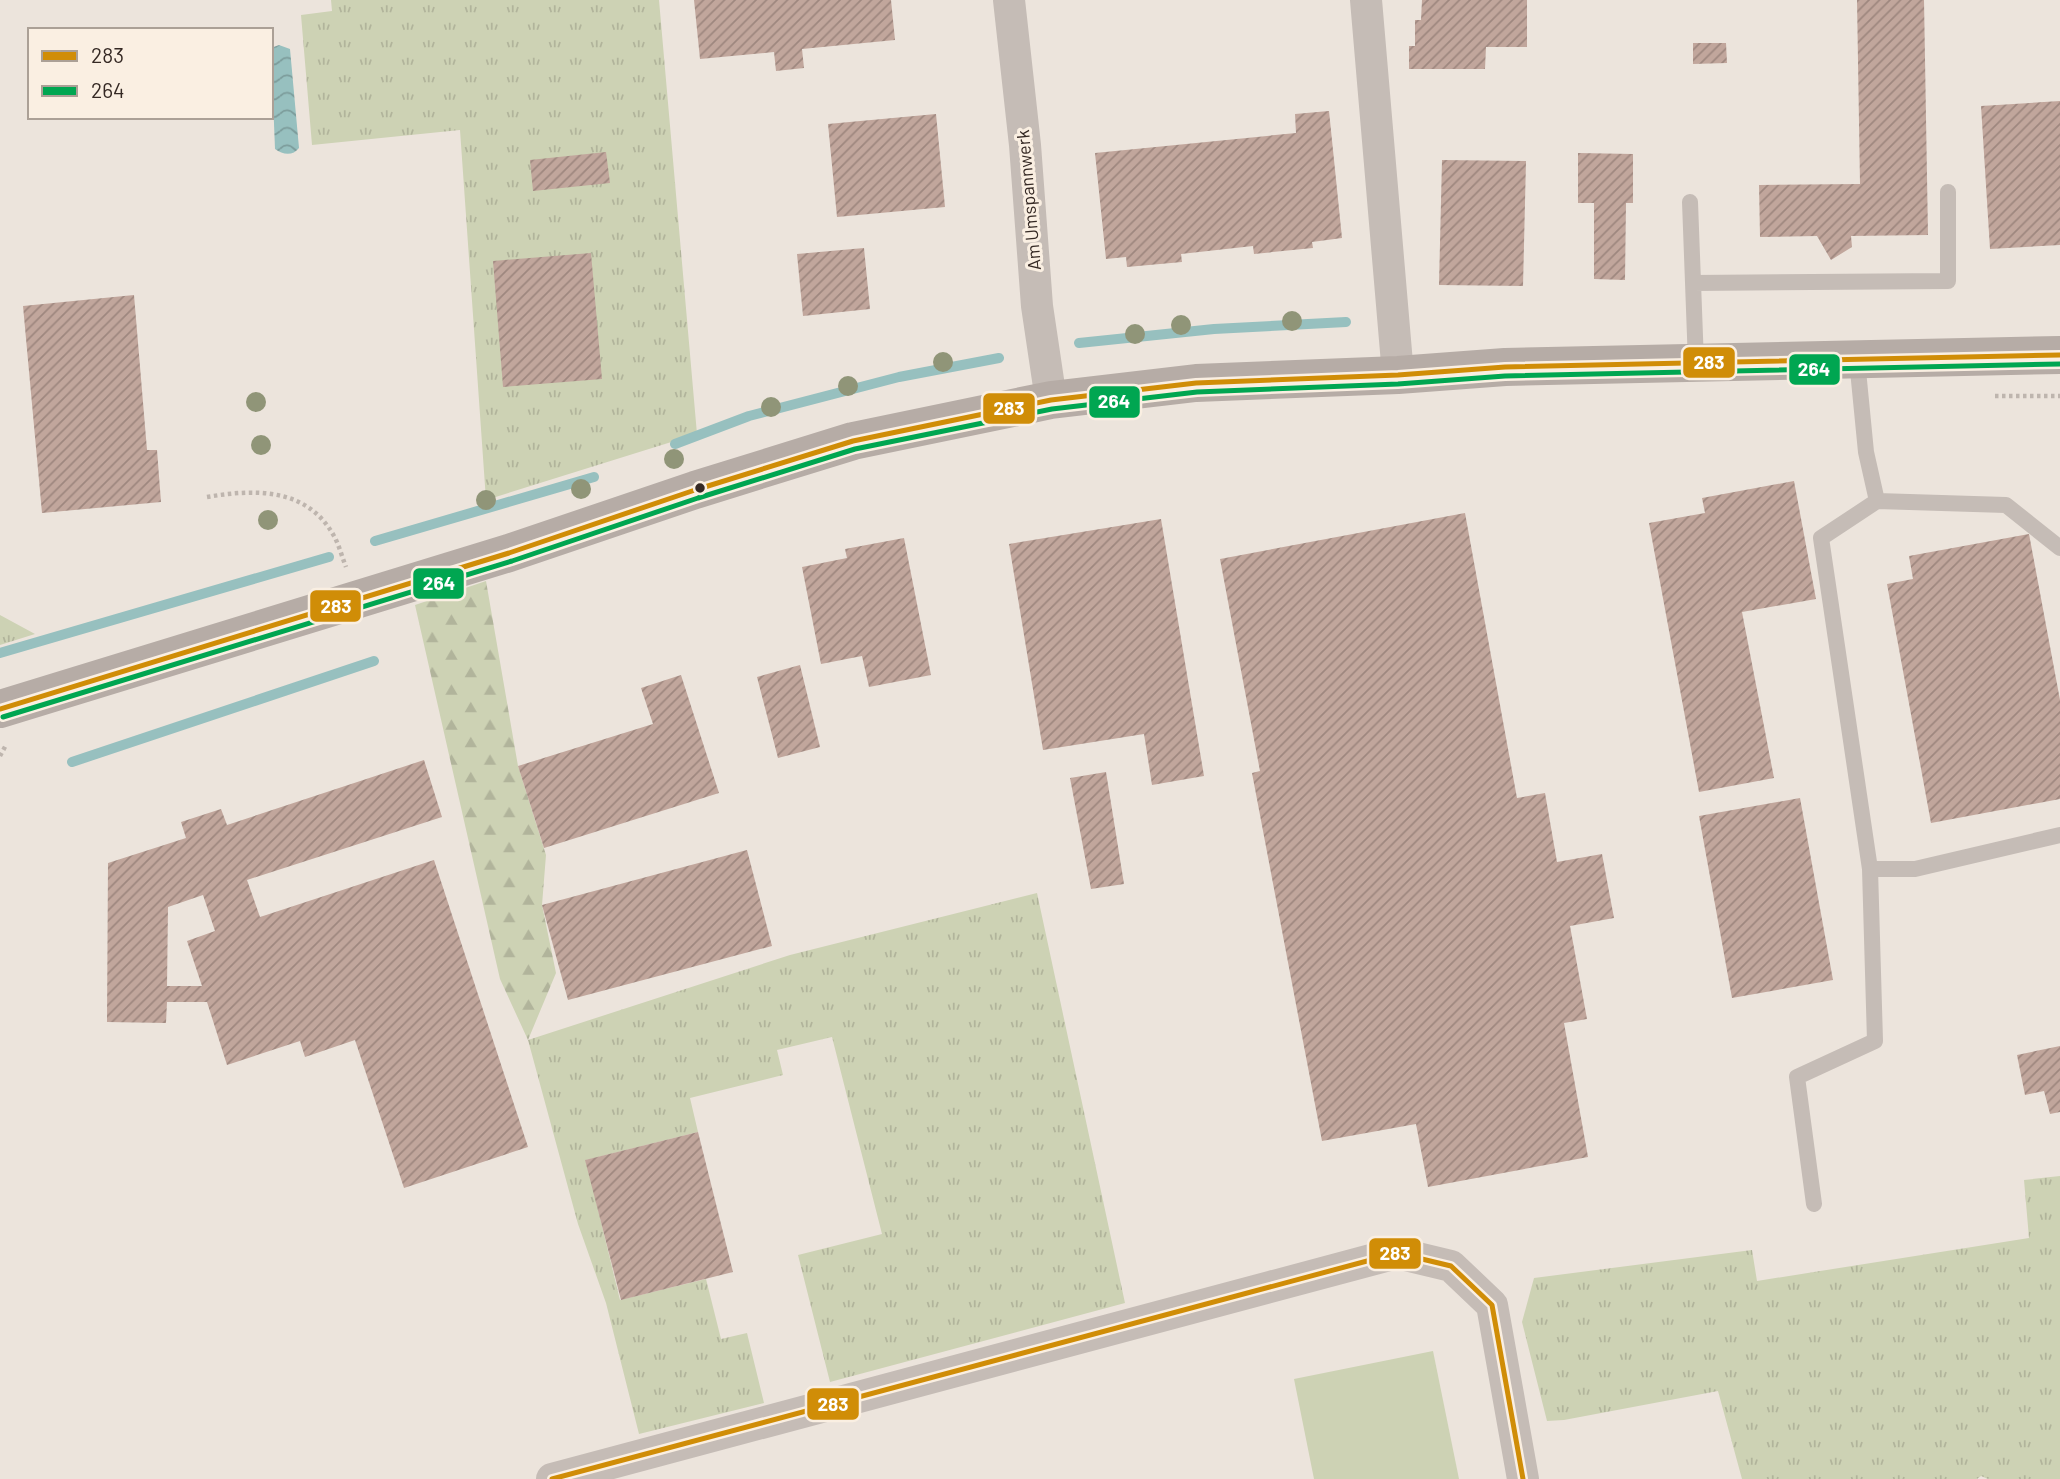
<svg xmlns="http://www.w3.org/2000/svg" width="2060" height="1479" font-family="Barlow,sans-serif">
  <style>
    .grass { fill: url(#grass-tufts) }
    .forest { fill: url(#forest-firs) }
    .garden { fill: #cdd2b4 }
    .water { fill: url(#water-waves) }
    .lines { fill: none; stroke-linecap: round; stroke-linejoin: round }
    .stream { stroke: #97c0bf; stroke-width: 10 }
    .building { fill: url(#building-hatch); fill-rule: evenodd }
    .path { stroke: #beb5ae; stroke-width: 4.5; stroke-dasharray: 3.5 3.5; stroke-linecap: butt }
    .service { stroke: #c5bcb6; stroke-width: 16 }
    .minor { stroke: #c5bcb6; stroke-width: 32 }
    .secondary { stroke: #b6aca6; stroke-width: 38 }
    .bus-1-casing { stroke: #faefe2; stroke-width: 10 }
    .bus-2-casing { stroke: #faefe2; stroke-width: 10 }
    .bus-1 { stroke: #d08d07; stroke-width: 5 }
    .bus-2 { stroke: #00a651; stroke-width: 5 }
    .tree { fill: #909578 }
    .bus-dot { fill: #352924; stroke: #faefe2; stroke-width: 2.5 }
    .labels { text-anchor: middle; stroke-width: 6; stroke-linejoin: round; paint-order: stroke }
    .street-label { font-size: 18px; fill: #352924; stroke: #faefe2 }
    .line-badge { stroke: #faefe2; stroke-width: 2.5 }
    .badge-label { font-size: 19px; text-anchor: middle; font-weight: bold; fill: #fff }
  </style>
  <defs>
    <pattern id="grass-tufts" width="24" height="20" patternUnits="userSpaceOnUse" patternTransform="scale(1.75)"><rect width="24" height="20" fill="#cdd2b4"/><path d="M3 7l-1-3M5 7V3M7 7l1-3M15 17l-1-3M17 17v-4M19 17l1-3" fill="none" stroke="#b1b49b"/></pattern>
    <pattern id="forest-firs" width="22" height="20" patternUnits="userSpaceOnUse" patternTransform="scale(1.75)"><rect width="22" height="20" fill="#cdd2b4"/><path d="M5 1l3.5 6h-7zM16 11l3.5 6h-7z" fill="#b1b49b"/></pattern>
    <pattern id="water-waves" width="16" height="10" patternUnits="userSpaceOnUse" patternTransform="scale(1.75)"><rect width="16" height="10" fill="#97c0bf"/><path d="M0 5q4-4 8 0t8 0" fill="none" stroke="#7c9c9b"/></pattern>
    <pattern id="building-hatch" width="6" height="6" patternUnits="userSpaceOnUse" patternTransform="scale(1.75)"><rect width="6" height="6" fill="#c1a69c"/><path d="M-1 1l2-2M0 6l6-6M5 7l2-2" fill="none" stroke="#9e877f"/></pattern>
  </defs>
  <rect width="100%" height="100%" fill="#ece4dc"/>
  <path class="grass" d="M331,0H659L697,434L486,500L460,130L312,145L301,15L332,11Z
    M0,615L35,634L0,645Z
    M1037,893L1125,1303L830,1382L798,1255L882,1234L832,1037L777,1050L783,1075L690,1098L698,1132L586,1160L620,1300L706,1279L721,1339L747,1333L764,1403L639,1434L606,1303L578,1224L528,1040L790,955Z
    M2060,1176V1479H1988L1981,1476L1977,1479H1742L1718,1391L1564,1420L1547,1421L1522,1322L1534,1278L1752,1250L1757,1281L2029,1238L2024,1180Z"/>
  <path class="forest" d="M486,581L518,766L546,855L542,905L556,973L528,1040L500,979L415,605Z"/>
  <path class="garden" d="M1433,1351L1459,1479H1314L1294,1379Z"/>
  <path class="water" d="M279,45L290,49L299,148C293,156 283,155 275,149L271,48Z"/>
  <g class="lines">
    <path class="stream" d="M1079,343L1214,329L1346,322
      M675,444L749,416L899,377L999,358
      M375,541L594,477
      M0,653L329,557
      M72,762L374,661"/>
  </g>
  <path class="building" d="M694,0H891L895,40L802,49L804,68L776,71L774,52L700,59Z
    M1422,0H1527V47H1486L1485,69H1409V46H1415V20H1421Z
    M1857,0H1924L1928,235L1851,236L1852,247L1831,260L1817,236L1760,237L1759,185L1860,184Z
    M1693,43H1726L1727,63L1693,64Z
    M2060,101V245L1990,249L1981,106Z
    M1329,111L1342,238L1312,242L1313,248L1254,254L1253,246L1181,254L1182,262L1127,267L1126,257L1106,259L1095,153L1296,133L1295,114Z
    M936,114L945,207L837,217L828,124Z
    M606,152L610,183L533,191L530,160Z
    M1578,153L1633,154V203H1626L1625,280L1594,279V203H1578Z
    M1442,160L1526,161L1523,286L1439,285Z
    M864,248L870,309L803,316L797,254Z
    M591,253L602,379L503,387L493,261Z
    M134,295L147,450H157L161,502L42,513L23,306Z
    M1794,481L1816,599L1742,612L1774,778L1699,792L1649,523L1705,513L1702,498Z
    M1465,513L1517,798L1545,793L1557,862L1602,854L1614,918L1570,926L1587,1019L1564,1023L1588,1157L1428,1187L1416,1124L1322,1141L1252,773L1260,771L1220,559Z
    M1161,519L1204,776L1152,785L1144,734L1043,750L1009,544Z
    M2029,534L2060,700V799L1931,823L1887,584L1913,579L1909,556Z
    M904,538L931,675L869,687L862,656L821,664L802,567L847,558L845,549Z
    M800,665L820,747L778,758L757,677Z
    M681,675L719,793L544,848L518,766L653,724L641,688Z
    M424,760L442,817L247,880L260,917L434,860L528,1147L404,1188L355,1040L305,1057L300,1041L227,1065L207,1002H167L166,1023L107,1022L108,863L186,838L181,822L221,809L227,825ZM203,895L215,931L187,941L202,986H167L168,907Z
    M1106,772L1124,884L1091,889L1070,778Z
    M1800,798L1833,980L1732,998L1699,816Z
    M747,850L772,946L568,1000L542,905Z
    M2060,1046V1112L2050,1114L2044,1091L2025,1095L2017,1055Z
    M698,1132L733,1272L621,1300L585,1160Z"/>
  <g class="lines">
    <path class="path" d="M1995,396H2060
      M207,497C254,489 307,487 334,536C339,545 342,557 346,567
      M0,756L6,745"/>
    <path class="service" d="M1690,202L1696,363
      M1693,283L1948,281V192
      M1857,360L1866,452L1877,501
      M2060,548L2006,505L1877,501L1821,538L1870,869H1915L2060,835
      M1814,1204L1797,1077L1875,1041L1870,869"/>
    <path class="minor" d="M1009,0L1025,145L1037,306L1051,400
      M1366,0L1398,375
      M552,1479L1397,1253L1451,1266L1492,1305L1523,1479"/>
    <path class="secondary" d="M0,709L509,553L695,490L853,441L1051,400L1196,383L1398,375L1505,367L2060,355"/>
    <g class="bus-1-casing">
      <path id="bus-1" d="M0,709L509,553L695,490L853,441L1051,400L1196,383L1398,375L1505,367L2060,355
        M552,1479L1397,1253L1451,1266L1492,1305L1523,1479"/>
    </g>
    <g class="bus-2-casing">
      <path id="bus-2" d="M3,717L512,561L698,498L855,449L1052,409L1197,392L1398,384L1505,376L2060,364"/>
    </g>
    <use href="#bus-1" class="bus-1"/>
    <use href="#bus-2" class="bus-2"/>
  </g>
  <g class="tree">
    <circle cx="1292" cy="321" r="10"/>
    <circle cx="1181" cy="325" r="10"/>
    <circle cx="1135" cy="334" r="10"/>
    <circle cx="943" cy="362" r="10"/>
    <circle cx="848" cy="386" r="10"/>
    <circle cx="256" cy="402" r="10"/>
    <circle cx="771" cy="407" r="10"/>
    <circle cx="261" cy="445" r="10"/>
    <circle cx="674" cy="459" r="10"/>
    <circle cx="581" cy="489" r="10"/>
    <circle cx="486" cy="500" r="10"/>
    <circle cx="268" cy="520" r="10"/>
  </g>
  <circle class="bus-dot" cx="700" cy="488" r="6"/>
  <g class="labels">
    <g class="street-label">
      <text transform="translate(1029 200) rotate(-95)" y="6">Am Umspannwerk</text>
    </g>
  </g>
  <g class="line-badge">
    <rect x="1682" y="346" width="54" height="33" rx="7" fill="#d08d07"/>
    <rect x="1788" y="353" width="53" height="33" rx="7" fill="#00a651"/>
    <rect x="1088" y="385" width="53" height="34" rx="7" fill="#00a651"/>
    <rect x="982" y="392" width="54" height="33" rx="7" fill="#d08d07"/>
    <rect x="412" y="567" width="53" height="33" rx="7" fill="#00a651"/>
    <rect x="309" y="589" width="53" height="34" rx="7" fill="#d08d07"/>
    <rect x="1368" y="1237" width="54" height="33" rx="7" fill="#d08d07"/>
    <rect x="806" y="1387" width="54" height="34" rx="7" fill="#d08d07"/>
  </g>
  <g class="badge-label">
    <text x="1709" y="369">283</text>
    <text x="1814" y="376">264</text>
    <text x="1114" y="408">264</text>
    <text x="1009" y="415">283</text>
    <text x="439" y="590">264</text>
    <text x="336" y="613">283</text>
    <text x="1395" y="1260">283</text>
    <text x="833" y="1411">283</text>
  </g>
  <rect x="28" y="28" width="245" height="91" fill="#faefe2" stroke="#aba096" stroke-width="2"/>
  <rect x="42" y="51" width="35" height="10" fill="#d08d07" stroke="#aba096" stroke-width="2"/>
  <text x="91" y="63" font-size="21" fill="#352924">283</text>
  <rect x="42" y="86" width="35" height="10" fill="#00a651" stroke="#aba096" stroke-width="2"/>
  <text x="91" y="98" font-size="21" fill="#352924">264</text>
</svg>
